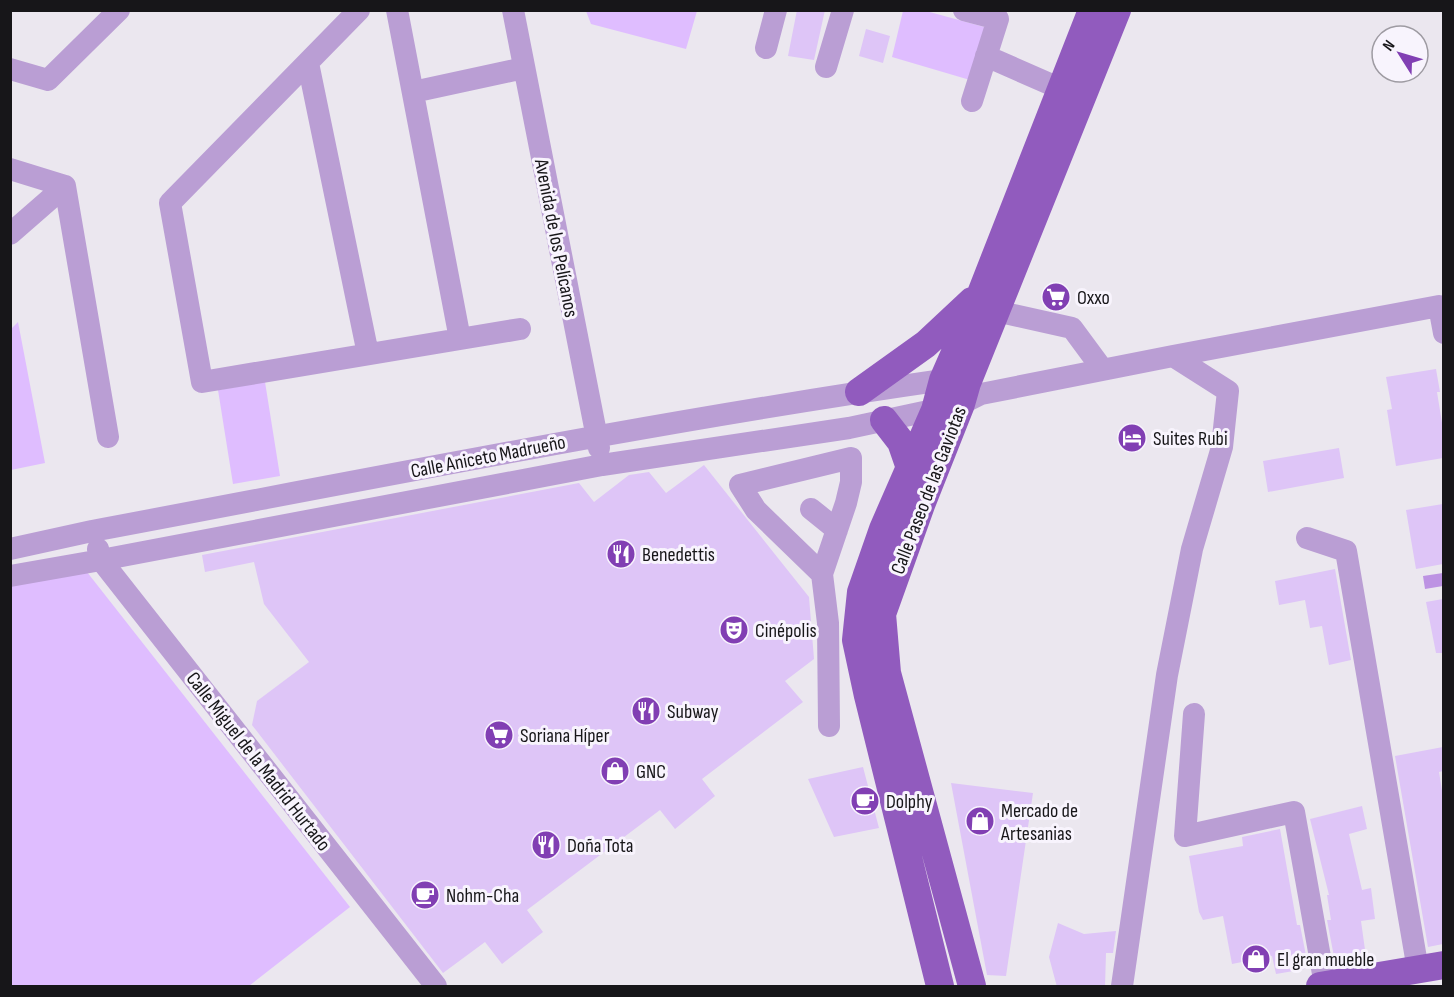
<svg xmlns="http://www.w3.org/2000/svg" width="1454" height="997" font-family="'Sofia Sans Condensed',sans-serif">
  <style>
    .green { fill: #dfbdff }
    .water { fill: #bd93e3 }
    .building { fill: #dec5f7 }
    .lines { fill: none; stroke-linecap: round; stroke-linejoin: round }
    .minor { stroke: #ba9ed4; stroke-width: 22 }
    .major { stroke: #915bbe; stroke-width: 28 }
    .labels { text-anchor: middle; stroke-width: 6; stroke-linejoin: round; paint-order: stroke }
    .street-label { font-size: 20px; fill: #171619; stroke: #f8f4fd }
    .poi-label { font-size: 20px; fill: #171619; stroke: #f8f4fd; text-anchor: start }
  </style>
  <rect width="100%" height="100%" fill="#ebe7ef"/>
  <path class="green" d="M586,11H697L686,49L591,24Z
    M903,11H926L988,28L970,80L892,57Z
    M18,322L45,463L11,470V329Z
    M265,382L280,476L233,484L218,390Z
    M87,572L350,907L249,986H11V586Z"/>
  <path class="water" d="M1443,573V586L1425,589L1423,576Z"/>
  <path class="building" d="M797,10H825L814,60L788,56Z
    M866,29L890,36L883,63L859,56Z
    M1436,369L1440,392H1437L1443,429V458L1396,466L1387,410L1392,409L1386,377Z
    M1339,448L1344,478L1268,492L1263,461Z
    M704,465L809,597L814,659L785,681L803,702L702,779L715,796L675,829L660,810L527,910L543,932L502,964L485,942L443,973L252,725L257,701L309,662L264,604L254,562L205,572L202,555L579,483L594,502L629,475L649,472L666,493Z
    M1443,504V564L1416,569L1406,510Z
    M1335,569L1351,660L1329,665L1322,626L1310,628L1305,600L1279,605L1275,581Z
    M1443,599V653H1436L1426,602Z
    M1443,747V771L1439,772L1443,797V944L1428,947L1395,756Z
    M863,767L879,828L834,837L808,779Z
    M951,783L1033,793L1006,976L987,975Z
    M1362,806L1367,829L1349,834L1362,890L1371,888L1375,919L1361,921L1366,957L1335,962L1327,920H1331L1327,895H1329L1310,819Z
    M1280,829L1297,925H1300L1308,966L1304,967L1305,969L1276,974L1272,956L1232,964L1223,916L1203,920L1199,912L1189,856L1243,846L1242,837Z
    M1058,923L1084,934L1116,931L1113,953H1106L1105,987H1057L1049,957Z"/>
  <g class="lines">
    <path class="minor" d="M359,10L170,203L202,382L520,329
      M397,10L460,339
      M513,10L599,448
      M964,10L998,19L972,101
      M766,48L776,10
      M986,56L1075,95
      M308,63L368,354
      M826,67L843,10
      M10,69L48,80L119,10
      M413,92L524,68
      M10,169L65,186
      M10,234L65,186L108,437
      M996,311L1072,328L1103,370
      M811,509L837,530
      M1307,538L1346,551L1418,970
      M10,549L92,531C375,478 658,421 943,380L957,382
      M98,549L101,560L436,986
      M822,574L756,510L740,485L851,458V482L846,503L822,574L828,623L829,726
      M10,576L101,560L602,465L849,428L961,404L981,394L1173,356L1439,306L1444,333
      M1194,714L1185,836L1294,812L1325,985
      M1122,986L1167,675L1192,549L1222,447L1228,391L1173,356"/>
    <path class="major" d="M859,392L926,344L972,301
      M884,420L901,442L910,468
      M940,986L868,696L856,640L861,592L883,529L935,410L943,380L982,291L1092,10
      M972,986L887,673L882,614L921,505L961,404L967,383L1117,10
      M1320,986L1444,965"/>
  </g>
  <defs>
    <g id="supermarket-disc" transform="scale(1.5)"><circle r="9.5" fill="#813fb3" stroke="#f8f4fd"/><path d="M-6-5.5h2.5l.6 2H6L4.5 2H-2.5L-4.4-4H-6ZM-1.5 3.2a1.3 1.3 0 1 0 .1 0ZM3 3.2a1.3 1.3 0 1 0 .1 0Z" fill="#fff"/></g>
    <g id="hotel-disc" transform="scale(1.5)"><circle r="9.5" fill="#813fb3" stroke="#f8f4fd"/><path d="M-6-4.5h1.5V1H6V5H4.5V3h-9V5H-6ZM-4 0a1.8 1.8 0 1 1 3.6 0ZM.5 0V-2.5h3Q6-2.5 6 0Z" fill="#fff"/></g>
    <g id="restaurant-disc" transform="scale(1.5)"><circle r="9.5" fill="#813fb3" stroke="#f8f4fd"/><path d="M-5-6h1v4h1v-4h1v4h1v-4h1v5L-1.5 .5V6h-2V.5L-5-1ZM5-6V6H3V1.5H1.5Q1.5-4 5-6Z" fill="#fff"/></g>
    <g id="theatre-disc" transform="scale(1.5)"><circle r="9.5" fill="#813fb3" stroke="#f8f4fd"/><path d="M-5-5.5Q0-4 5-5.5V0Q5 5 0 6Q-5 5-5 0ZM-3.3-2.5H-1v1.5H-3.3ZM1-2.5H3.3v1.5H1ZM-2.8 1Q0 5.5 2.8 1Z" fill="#fff"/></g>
    <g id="shop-disc" transform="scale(1.5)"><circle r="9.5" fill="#813fb3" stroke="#f8f4fd"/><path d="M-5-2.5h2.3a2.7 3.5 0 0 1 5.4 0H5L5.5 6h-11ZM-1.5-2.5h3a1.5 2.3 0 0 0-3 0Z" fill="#fff"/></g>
    <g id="cafe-disc" transform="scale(1.5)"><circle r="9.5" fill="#813fb3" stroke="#f8f4fd"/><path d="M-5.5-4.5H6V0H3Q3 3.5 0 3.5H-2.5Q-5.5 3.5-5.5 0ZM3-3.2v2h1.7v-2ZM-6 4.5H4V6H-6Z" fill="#fff"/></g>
  </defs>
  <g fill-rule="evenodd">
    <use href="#supermarket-disc" x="1056" y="297"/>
    <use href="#hotel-disc" x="1132" y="438"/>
    <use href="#restaurant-disc" x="621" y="554"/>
    <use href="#theatre-disc" x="734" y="630"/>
    <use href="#restaurant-disc" x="646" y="711"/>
    <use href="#supermarket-disc" x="499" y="735"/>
    <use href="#shop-disc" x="615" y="771"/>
    <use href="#cafe-disc" x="865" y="801"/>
    <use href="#shop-disc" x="980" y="821"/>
    <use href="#restaurant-disc" x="546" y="845"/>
    <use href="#cafe-disc" x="425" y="895"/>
    <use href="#shop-disc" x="1256" y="959"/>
  </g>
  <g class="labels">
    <g class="street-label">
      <text transform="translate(557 238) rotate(79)" y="7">Avenida de los Pelícanos</text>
      <text transform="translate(488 456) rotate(-11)" y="7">Calle Aniceto Madrueño</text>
      <text transform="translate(928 490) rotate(-69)" y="7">Calle Paseo de las Gaviotas</text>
      <text transform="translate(259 761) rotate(52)" y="7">Calle Miguel de la Madrid Hurtado</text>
    </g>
    <g class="poi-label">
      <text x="1077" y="304">Oxxo</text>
      <text x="1153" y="445">Suites Rubi</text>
      <text x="642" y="561">Benedettis</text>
      <text x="755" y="637">Cinépolis</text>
      <text x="667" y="718">Subway</text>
      <text x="520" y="742">Soriana Híper</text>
      <text x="636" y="778">GNC</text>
      <text x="886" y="808">Dolphy</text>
      <text x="1001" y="817">Mercado de<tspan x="1001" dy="23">Artesanias</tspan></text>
      <text x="567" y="852">Doña Tota</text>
      <text x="446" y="902">Nohm-Cha</text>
      <text x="1277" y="966">El gran mueble</text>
    </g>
  </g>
  <rect width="1454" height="997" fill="none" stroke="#171619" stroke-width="24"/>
  <g transform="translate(1400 54) rotate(307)"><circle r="28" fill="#f8f4fd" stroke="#9e9ba2" stroke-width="1.5"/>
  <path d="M0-4.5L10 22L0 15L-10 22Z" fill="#813fb3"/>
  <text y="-9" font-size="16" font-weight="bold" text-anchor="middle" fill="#171619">N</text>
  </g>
</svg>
